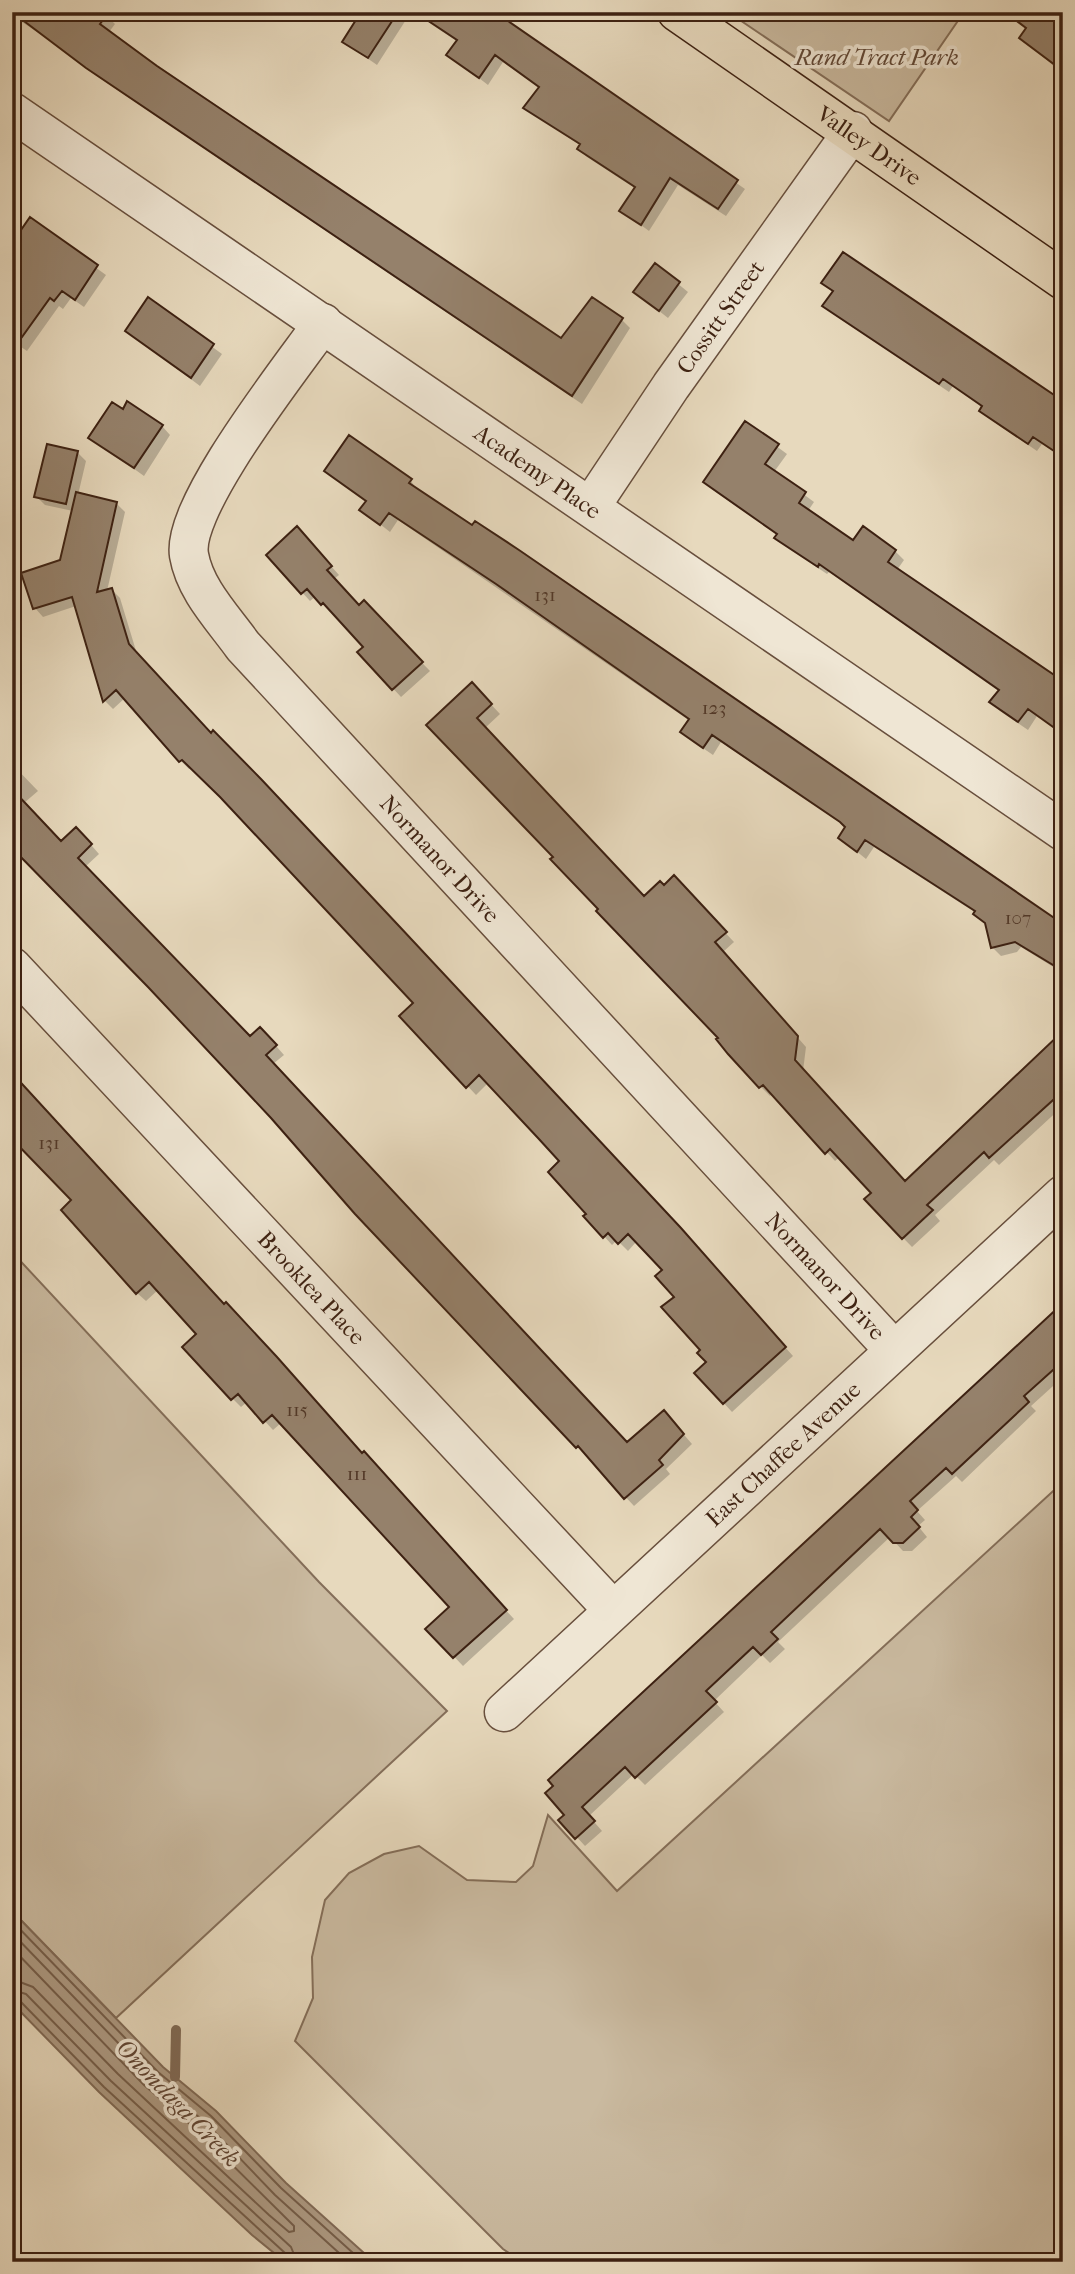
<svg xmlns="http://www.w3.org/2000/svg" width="1075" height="2274" font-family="'IM FELL French Canon',serif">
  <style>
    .green { fill: #cabaa0; stroke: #846e59; stroke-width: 2 }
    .water { fill: #ad9a83; stroke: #806a56; stroke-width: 2 }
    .shadow { fill: #0003 }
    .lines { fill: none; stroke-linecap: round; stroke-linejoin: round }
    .shore { stroke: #755e4a; stroke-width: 2 }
    .stream { stroke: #806a56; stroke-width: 10 }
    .building { fill: #95816b; stroke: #3d2112; stroke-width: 2 }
    .minor-casing { stroke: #684f3d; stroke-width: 41 }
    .major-casing { stroke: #3d2112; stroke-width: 41 }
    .minor { stroke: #efe6d4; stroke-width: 38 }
    .major { stroke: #e7d9bd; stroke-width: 38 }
    .labels { text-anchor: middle; stroke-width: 7; stroke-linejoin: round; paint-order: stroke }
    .number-label { font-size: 19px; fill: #533928 }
    .park-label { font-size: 23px; font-style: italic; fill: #604736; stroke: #efe6d4 }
    .street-label { font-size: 23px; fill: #3d2112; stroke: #efe6d4 }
    .water-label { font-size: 24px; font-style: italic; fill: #5f4534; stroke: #efe6d4 }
  </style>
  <rect width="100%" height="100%" fill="#e7d9bd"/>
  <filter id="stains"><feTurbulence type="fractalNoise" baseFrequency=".00286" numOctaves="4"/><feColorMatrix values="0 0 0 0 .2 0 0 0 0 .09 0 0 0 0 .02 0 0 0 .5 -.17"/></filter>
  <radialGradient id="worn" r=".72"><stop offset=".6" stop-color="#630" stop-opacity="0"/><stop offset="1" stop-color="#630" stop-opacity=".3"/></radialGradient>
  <path class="green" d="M728,12H964L889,121Z
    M12,1252L319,1582L447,1711L116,2018L12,1911Z
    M1063,1482V2262H522L503,2249L295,2041L313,1998L312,1957L325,1900L349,1873L384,1854L419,1846L467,1880L516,1882L533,1866L548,1815L617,1891Z"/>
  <path class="water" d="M12,1911L163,2067L216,2111L286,2183L374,2262H285L252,2235L99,2092L12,2003Z"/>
  <path class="shadow" d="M12,12H103L115,24L109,32L562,341L622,320L630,328L582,404L97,76L67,52L19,20L17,22L12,18Z
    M364,12H411L377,65L344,42Z
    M413,12H493L745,189L726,216L678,185L649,231L622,211L636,189L587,157L579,149L581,146L525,108L540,88L503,62L488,85L449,55L458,42Z
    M1006,12H1063V74L1021,38L1028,30Z
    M30,220L106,275L84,307L71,298L63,309L59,306L27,351L12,341Z
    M655,265L688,292L668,318L635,292Z
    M823,282L1063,403V458L1042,444L1037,451L990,419L981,411L983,408L953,386L949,392L833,314L825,305L834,292Z
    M148,300L222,354L200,386L127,331Z
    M123,411L162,426L170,435L144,476L91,438Z
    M745,423L787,454L774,472L814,502L808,511L854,542L863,529L895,551L904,560L897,570L1063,734L1037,716L1028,730L1000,711L992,702L1000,692L829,572L827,574L785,546L778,535L713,490L705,481Z
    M77,452L86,461L78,495L116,503L125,512L107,591L112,590L120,598L137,654L689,1239L793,1356L732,1412L696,1373L708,1362L664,1270L637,1241L628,1251L617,1240L612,1245L586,1216L589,1214L562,1161L489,1082L476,1095L402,1016L416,1003L192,767L189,769L181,761L125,698L113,709L105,701L76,606L43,617L35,608L23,574L62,561L73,511L45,505L36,496Z
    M326,471L411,481L418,491L1063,924V973L1021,947L1017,952L1001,956L993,948L988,925L976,913L874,847L866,859L840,838L847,827L721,742L713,755L691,740L682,732L690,721L398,520L390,532L362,510L367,502Z
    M305,537L339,575L334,579L359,607L364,603L430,671L401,697L359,652L365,647L332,610L330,612L316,596L310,601L268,555Z
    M472,684L500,714L485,728L645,898L674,878L734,942L723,952L806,1047L803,1071L905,1183L1063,1034V1106L999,1165L994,1160L935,1215L940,1221L912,1247L866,1200L874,1193L840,1157L835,1161L772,1093L770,1096L761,1087L720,1038L555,857L429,725Z
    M12,764L38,791L24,803L61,843L85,838L99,854L85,867L250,1038H269L284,1055L273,1064L628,1444L672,1421L692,1444L666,1469L670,1474L634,1506L149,986L12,845Z
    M120,1190L514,1619L463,1666L428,1629L451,1607L281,1423L273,1430L247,1402L241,1407L233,1399L185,1347L199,1334L158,1290L146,1301L137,1293Z
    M1063,1305V1377L1031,1406L1036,1411L962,1482L956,1476L917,1511L925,1520L918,1526L927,1537L912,1551H903L890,1537L778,1642L785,1649L770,1663L762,1655L714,1701L724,1712L645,1785L634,1774L589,1816L602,1831L585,1846L561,1820Z"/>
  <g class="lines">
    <path class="shore" d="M12,1921L158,2072L211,2116L281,2188L363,2262
      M12,1933L152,2078L206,2123L275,2195L349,2262
      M12,1948L144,2085L198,2131L294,2226V2231L289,2232L269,2215L118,2074L33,1987L12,1979
      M12,1990L26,1994L111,2081L291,2247L297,2262
      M12,1999L20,2001L104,2087L285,2253L288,2262"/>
    <path class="stream" d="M175,2077L176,2030"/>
  </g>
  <path class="building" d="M12,12H109L100,24L157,66L561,338L592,297L623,318L572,396L86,68Z
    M361,12H398L368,58L342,42Z
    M415,12H495L738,180L718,209L670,178L641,225L619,211L635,187L577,149L580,144L523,108L539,87L495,55L479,78L446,55L457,40Z
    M1005,12H1063V71L1019,38L1026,28Z
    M30,217L98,265L75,300L62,291L54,301L50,298L12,351V243Z
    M843,252L1063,401V457L1033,437L1028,444L979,411L982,406L943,379L939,384L822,306L833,291L821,283Z
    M655,263L680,282L659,311L633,292Z
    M148,297L214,344L191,378L125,331Z
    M127,401L163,425L134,468L88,438L112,402L123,409Z
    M745,421L779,444L765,464L806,492L799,503L853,540L863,526L896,550L888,562L1063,681V734L1028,709L1018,722L989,702L999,690L819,564L818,567L774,538L777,534L703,482Z
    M349,435L412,479L409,483L472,525L475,521L519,550L1063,924V971L1015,942L991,948L985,923L973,914L975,911L865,840L857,852L838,838L845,827L840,822L712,735L703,748L680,732L689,719L496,584L389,513L380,525L359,510L366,501L324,471Z
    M47,444L78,451L66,504L34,497Z
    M76,492L117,502L97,592L112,588L129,644L211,733L213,730L261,779L399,926L681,1228L786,1347L723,1404L694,1373L706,1362L697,1353L700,1350L661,1307L674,1297L655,1276L662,1270L628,1234L618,1244L608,1233L603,1238L583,1216L586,1214L548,1172L559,1161L538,1138L479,1075L466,1088L399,1016L413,1003L220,797L182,760L179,762L116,690L103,702L72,597L33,609L21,573L60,560Z
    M297,526L332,566L327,570L359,605L364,600L423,662L392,690L357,652L363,647L323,603L321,605L307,589L301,594L266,555Z
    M472,682L492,704L477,718L644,896L660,881L664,885L674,875L727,932L715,942L798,1036L795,1060L905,1181L1063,1031V1091L989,1158L984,1152L927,1205L933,1210L902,1239L864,1199L871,1193L830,1149L825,1154L763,1085L759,1088L728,1054L716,1039L718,1038L596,911L598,909L550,859L553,857L426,725Z
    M12,789L61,841L76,827L92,844L78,858L250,1036L260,1027L277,1045L266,1055L627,1442L664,1410L684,1434L659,1460L663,1465L624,1499L578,1446L576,1448L355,1214L271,1118L148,987L12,848Z
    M12,1073L224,1304L226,1302L277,1357L362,1453L364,1451L507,1610L453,1658L425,1629L449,1607L272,1415L263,1423L238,1394L231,1400L182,1347L196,1334L149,1282L136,1294L61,1210L71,1200L12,1139Z
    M1063,1303V1361L1024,1396L1029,1402L952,1474L946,1468L910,1501L918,1510L911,1517L920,1527L903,1543H893L880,1529L771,1632L778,1639L761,1655L753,1647L706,1691L717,1702L635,1778L625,1767L582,1807L595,1821L575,1839L558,1820L564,1815L545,1793L553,1786L548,1780Z"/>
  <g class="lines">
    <g class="minor-casing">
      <g id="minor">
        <path id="s1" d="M12,112L1063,831"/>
        <path id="s2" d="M323,323C292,367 181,506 189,555C195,590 223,618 243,646L894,1350"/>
        <path id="s3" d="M591,506L671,386L853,131"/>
        <path id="s4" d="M12,967L613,1610"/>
        <path id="s5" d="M504,1712L1063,1195"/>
      </g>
    </g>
    <g class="major-casing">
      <g id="major">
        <path id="s6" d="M677,12L1063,280"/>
      </g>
    </g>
    <use href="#minor" class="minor"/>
    <use href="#major" class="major"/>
  </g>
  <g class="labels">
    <g class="number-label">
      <text x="545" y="601">131</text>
      <text x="714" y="714">123</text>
      <text x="1018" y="924">107</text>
      <text x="49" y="1149">131</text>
      <text x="297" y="1416">115</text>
      <text x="357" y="1480">111</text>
    </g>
    <g class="park-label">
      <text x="877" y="65">Rand Tract Park</text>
    </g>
    <g class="street-label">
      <text dy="8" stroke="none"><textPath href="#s6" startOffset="234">Valley Drive</textPath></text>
      <text dy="8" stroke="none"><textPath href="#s3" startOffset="229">Cossitt Street</textPath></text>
      <text dy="8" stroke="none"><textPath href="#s1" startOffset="637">Academy Place</textPath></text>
      <text dy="8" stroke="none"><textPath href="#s2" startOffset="668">Normanor Drive</textPath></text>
      <text dy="8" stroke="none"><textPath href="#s2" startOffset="1236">Normanor Drive</textPath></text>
      <text dy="8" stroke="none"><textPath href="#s4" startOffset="439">Brooklea Place</textPath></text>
      <text dy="8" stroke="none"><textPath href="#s5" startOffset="380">East Chaffee Avenue</textPath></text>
    </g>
    <g class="water-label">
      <text transform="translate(178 2103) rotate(46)" y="8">Onondaga Creek</text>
    </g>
  </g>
  <rect width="1075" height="2274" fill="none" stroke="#e7d9bd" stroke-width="42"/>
  <rect x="14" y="14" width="1047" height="2246" fill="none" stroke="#3d2112" stroke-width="3.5"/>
  <rect x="21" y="21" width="1033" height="2232" fill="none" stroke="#3d2112" stroke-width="2"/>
  <rect width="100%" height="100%" filter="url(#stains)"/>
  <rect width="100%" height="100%" fill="url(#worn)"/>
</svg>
